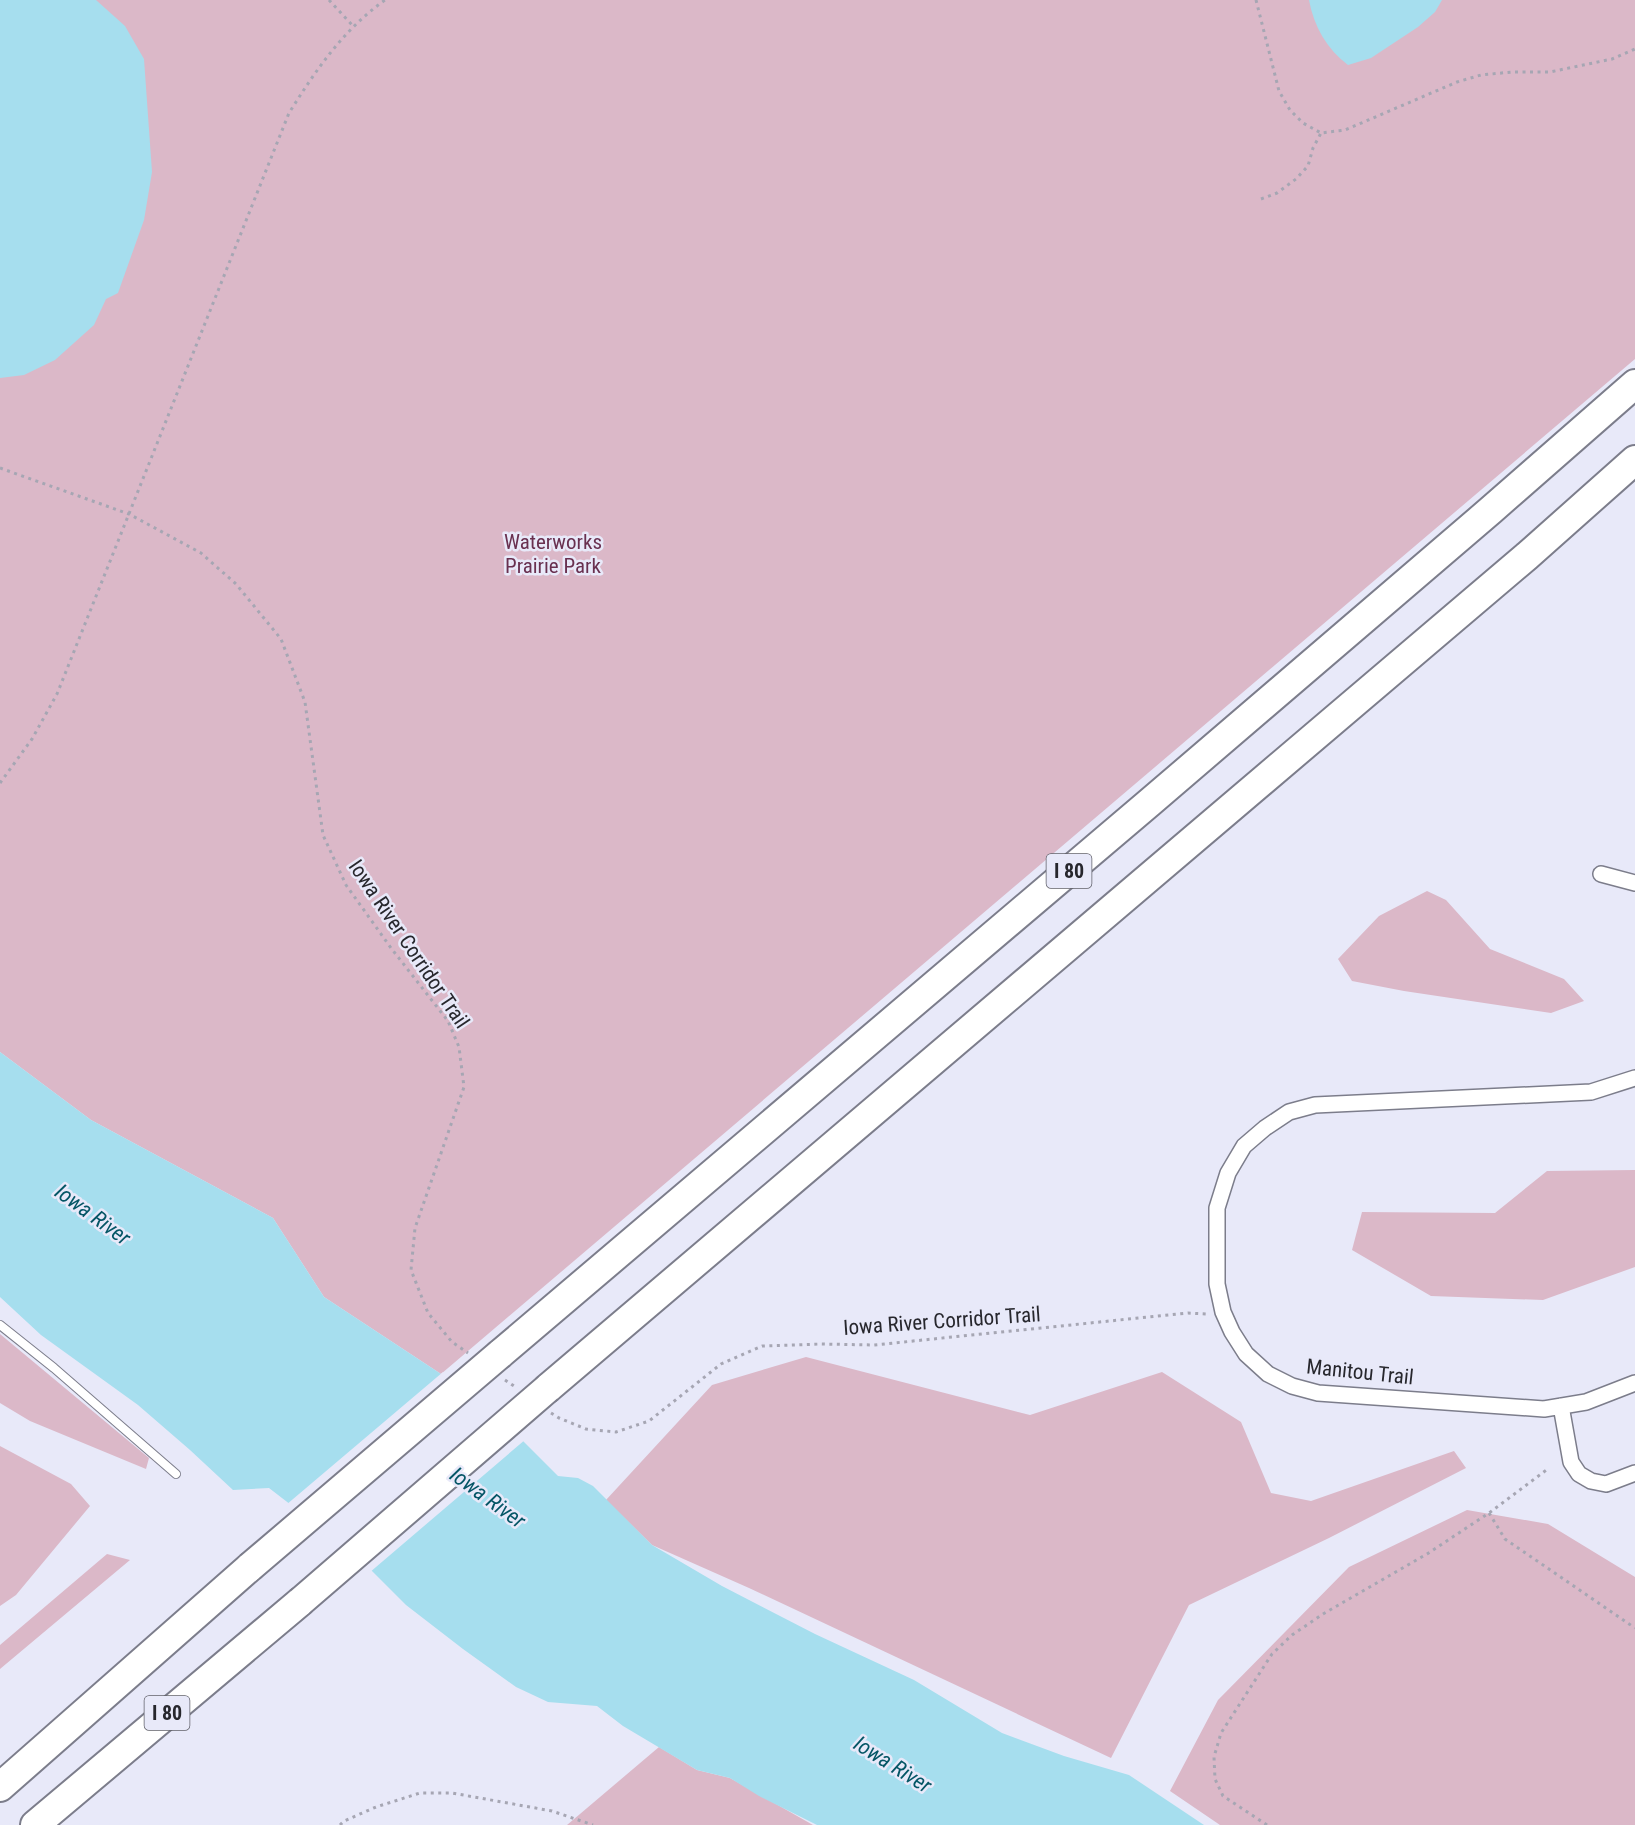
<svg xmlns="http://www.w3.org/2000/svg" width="1635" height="1825" font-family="'Roboto Condensed',sans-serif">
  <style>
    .green { fill: #dbb8c8 }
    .water { fill: #a6deee }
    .pier { fill: #e8e9f9 }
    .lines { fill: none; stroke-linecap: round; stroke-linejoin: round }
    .service-casing { stroke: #7c7d8b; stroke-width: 10 }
    .minor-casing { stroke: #7c7d8b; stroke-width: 18 }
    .motorway-casing { stroke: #7c7d8b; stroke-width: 32 }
    .path { stroke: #a6a6b3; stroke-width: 3; stroke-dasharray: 3 4.5; stroke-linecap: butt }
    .service { stroke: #fff; stroke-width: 8 }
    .minor { stroke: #fff; stroke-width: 15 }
    .motorway { stroke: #fff; stroke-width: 28 }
    .motorway-bridge-casing { stroke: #7c7d8b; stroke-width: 32; stroke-linecap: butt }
    .motorway-bridge { stroke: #fff; stroke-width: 28 }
    .labels { text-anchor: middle; stroke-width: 5; stroke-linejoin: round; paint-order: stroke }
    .shield { fill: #e8e9f9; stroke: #61616a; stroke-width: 1.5 }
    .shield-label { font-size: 20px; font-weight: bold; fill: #27272d }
    .park-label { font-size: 21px; fill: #693050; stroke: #e8e9f9 }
    .street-label { font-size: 21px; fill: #27272d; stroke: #e8e9f9 }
    .water-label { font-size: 22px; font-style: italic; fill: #055666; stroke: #e8e9f9 }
  </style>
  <rect width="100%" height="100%" fill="#e8e9f9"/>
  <path class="green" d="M0,0H1635V359L441,1374L324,1297L273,1218L91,1120L0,1052Z
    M1427,891L1446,900L1490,949L1564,979L1584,1001L1551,1013L1404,991L1352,981L1338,959L1379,916Z
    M1635,1170V1267L1543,1300L1431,1296L1352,1250L1362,1212L1495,1213L1547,1171Z
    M0,1334L149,1458L146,1469L30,1421L0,1403Z
    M806,1357L1030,1415L1162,1372L1241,1422L1271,1493L1311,1501L1454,1451L1466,1468L1329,1538L1189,1605L1111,1758L749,1588L652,1545L606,1500L712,1385Z
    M0,1446L71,1484L90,1506L16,1595L0,1606Z
    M1467,1510L1548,1524L1635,1577V1825H1220L1170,1791L1218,1700L1349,1567Z
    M107,1554L130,1560L0,1669V1645Z
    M659,1747L697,1770L730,1778L813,1825H567Z"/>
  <path class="water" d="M0,0H96L125,26L144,59L152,172L144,220L118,293L106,299L94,325L55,360L24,375L0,378Z
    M1309,0H1442L1435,12L1418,27L1371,58L1348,65C1327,49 1314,27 1309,0Z
    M0,1052L91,1120L273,1218L324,1297L441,1374L523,1441L558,1476L578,1478L593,1486L652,1545L722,1586L815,1634L914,1680L1002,1733L1064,1756L1129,1775L1204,1825H817L759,1796L730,1778L697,1770L623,1726L597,1706L548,1702L516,1687L463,1649L406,1605L356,1555L269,1488L233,1490L190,1450L138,1405L41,1335L0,1297Z"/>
  <path class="pier" d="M443,1372L526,1439L369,1573L354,1558L286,1505Z"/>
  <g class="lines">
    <g class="service-casing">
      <path id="service" d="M0,1325L54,1368L176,1474"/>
    </g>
    <g class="minor-casing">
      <path id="minor" d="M1601,874L1635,883
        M1635,1078L1591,1092L1315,1105L1289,1112L1265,1128L1244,1146L1228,1173L1217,1208V1284L1223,1312L1232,1332L1246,1354L1268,1374L1292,1386L1318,1393L1544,1409L1586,1402L1635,1383
        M1561,1406L1571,1462L1579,1474L1591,1481L1606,1484L1635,1473"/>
    </g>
    <g class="motorway-casing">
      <path id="motorway" d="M500,1354L1149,803L1491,510L1635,384
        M548,1388L1527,556L1635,460
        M0,1787L250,1567
        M35,1825L300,1602"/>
    </g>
    <path class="path" d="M329,0L353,26
      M1256,0L1279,91L1290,110L1303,123L1321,133L1345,130L1457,82L1481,75L1512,72H1550L1612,59L1635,49
      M1261,199L1277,193L1296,179L1308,166L1313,148L1321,133
      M0,468L129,514L201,553L236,584L281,639L305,702L323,835L346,885L391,948L448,1021L459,1047L464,1087L415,1228L411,1270L428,1313L452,1342L468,1353
      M0,783L32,739L57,694L289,113C316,70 343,30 385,0
      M505,1380L517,1388
      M551,1413L559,1418L586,1429L616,1432L649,1421L721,1364L762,1346L821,1344L874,1345L1188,1313L1207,1314
      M1489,1513L1505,1539L1635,1628
      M340,1825L344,1821L376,1807L420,1793H452L552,1811L593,1825
      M1267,1825L1223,1796L1215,1779L1214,1757L1221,1733L1272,1654L1292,1635L1323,1614L1427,1554L1489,1513L1549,1468"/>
    <use href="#service" class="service"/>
    <use href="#minor" class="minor"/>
    <use href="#motorway" class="motorway"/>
    <g class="motorway-bridge-casing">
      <path id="motorway-bridge" d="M250,1567L500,1354
        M300,1602L548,1388"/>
    </g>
    <use href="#motorway-bridge" class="motorway-bridge"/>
  </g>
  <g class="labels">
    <g class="shield">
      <rect x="1046.5" y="854" width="45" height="34" rx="4.5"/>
      <rect x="144.5" y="1696" width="45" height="34" rx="4.5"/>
    </g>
    <g class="shield-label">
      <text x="1069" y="878">I 80</text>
      <text x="167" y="1720">I 80</text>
    </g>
    <g class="park-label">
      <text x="553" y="549">Waterworks<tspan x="553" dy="24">Prairie Park</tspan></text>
    </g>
    <g class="street-label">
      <text transform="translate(409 944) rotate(56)" y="7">Iowa River Corridor Trail</text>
      <text transform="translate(942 1321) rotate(-4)" y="7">Iowa River Corridor Trail</text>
      <text transform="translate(1360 1372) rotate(6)" y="7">Manitou Trail</text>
    </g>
    <g class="water-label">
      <text transform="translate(93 1214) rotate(36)" y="8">Iowa River</text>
      <text transform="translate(488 1497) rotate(36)" y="8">Iowa River</text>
      <text transform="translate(893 1764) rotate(32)" y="8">Iowa River</text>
    </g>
  </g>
</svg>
